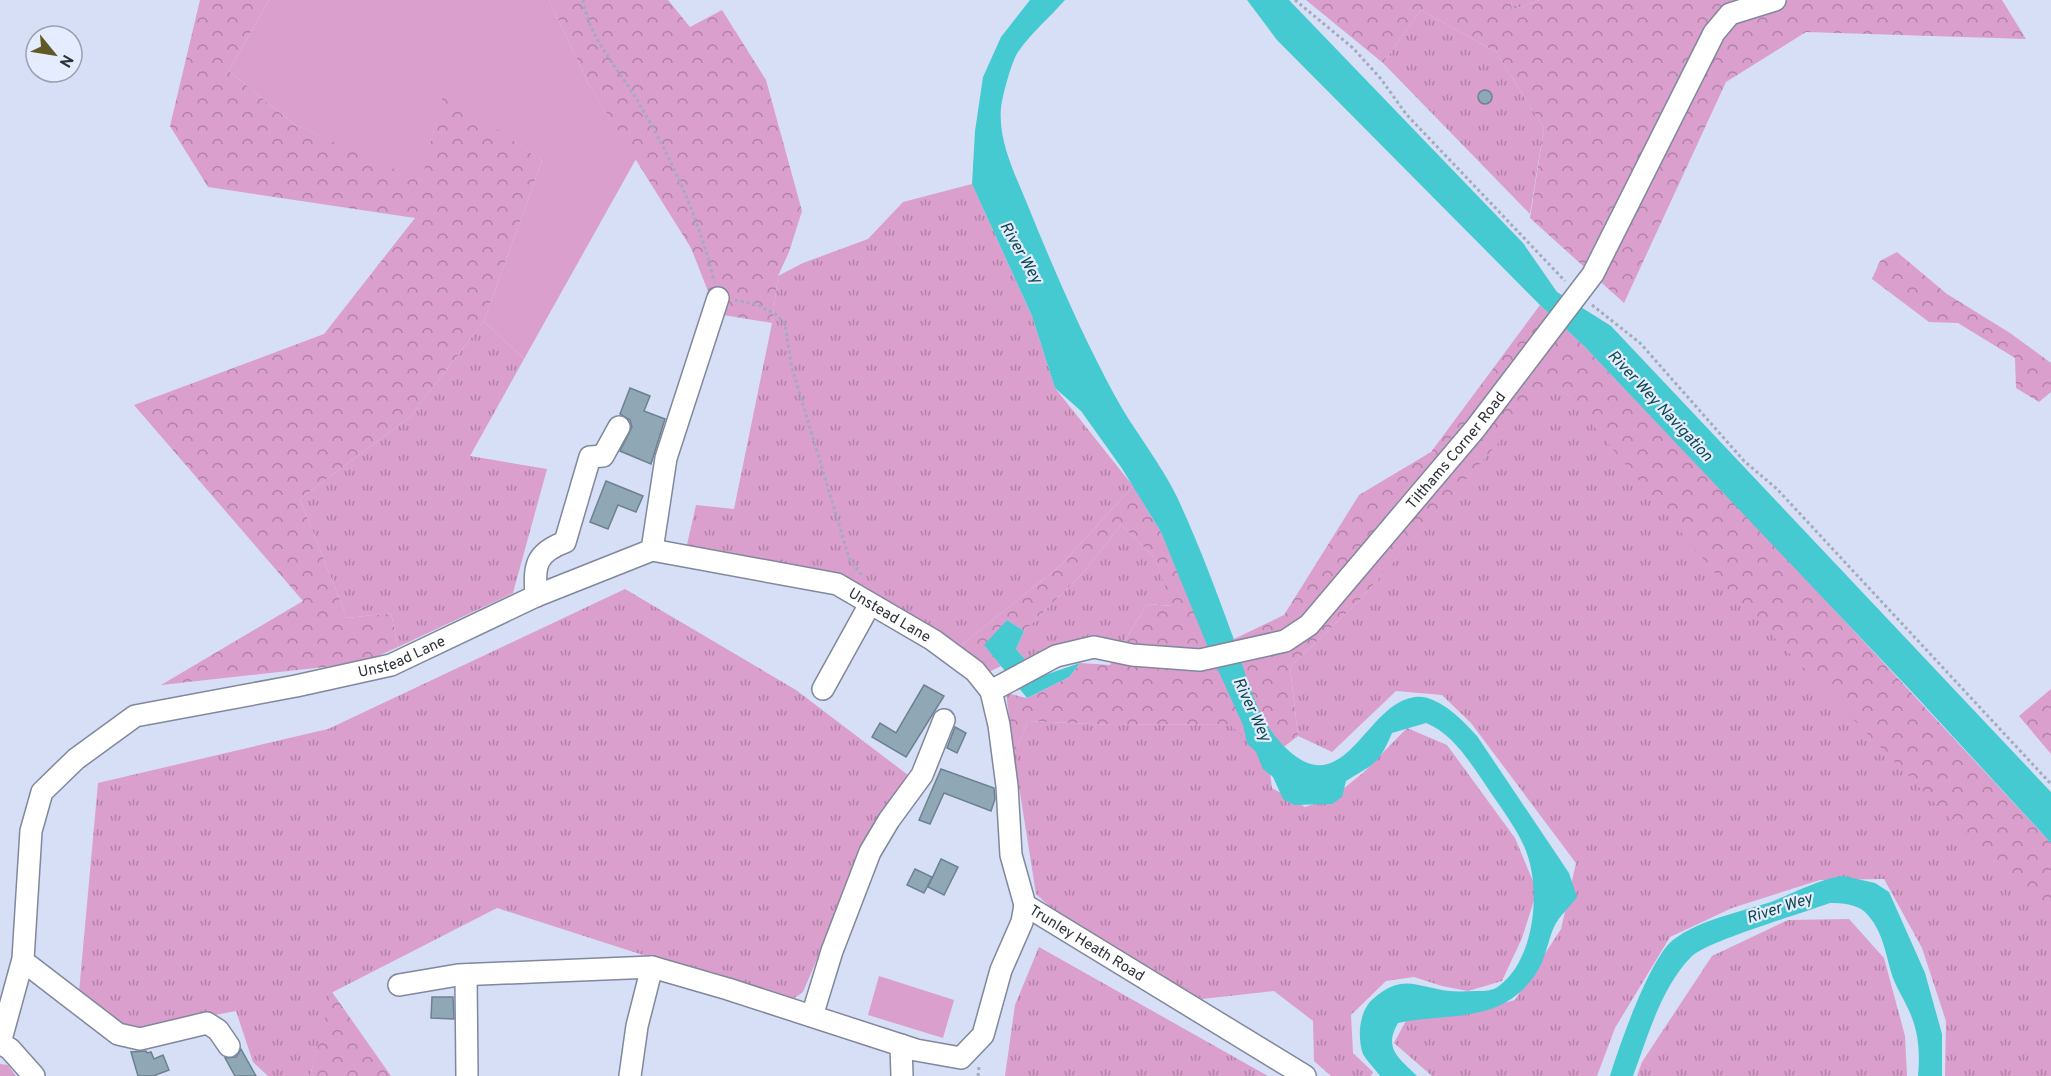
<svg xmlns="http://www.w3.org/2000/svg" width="2051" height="1076" font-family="Overpass,sans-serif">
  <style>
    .grass { fill: url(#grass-tufts) }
    .forest { fill: url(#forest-crowns) }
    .green { fill: #da9fcd }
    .water { fill: #46cad2 }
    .building { fill: #90a7b5; stroke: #6c8290; stroke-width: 1.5 }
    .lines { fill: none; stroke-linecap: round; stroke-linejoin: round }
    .minor-casing { stroke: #80889d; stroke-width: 24 }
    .path { stroke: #a3abbd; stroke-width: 3; stroke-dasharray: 3 3; stroke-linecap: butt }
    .minor { stroke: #fff; stroke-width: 21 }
    .labels { text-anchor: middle; stroke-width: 4.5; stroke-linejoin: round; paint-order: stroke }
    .street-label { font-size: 15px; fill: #2d3139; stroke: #e5ecff }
    .water-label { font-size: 16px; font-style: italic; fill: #0c484b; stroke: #e5ecff }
  </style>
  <defs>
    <pattern id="grass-tufts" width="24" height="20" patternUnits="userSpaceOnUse" patternTransform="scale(1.5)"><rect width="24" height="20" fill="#da9fcd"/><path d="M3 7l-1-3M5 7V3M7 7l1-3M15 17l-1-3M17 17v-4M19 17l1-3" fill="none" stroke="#b182a7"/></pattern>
    <pattern id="forest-crowns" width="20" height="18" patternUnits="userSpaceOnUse" patternTransform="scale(1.5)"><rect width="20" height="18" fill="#da9fcd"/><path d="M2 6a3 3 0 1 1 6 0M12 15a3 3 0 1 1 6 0" fill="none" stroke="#b182a7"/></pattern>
  </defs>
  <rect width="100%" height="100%" fill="#d6dff6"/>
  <path class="grass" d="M1511,0H1540L1512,10Z
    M1421,10L1496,52L1544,128L1530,214L1383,63Z
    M972,184L1032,316L1055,388L1133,486L1060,566L959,647L830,576L686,549L696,505L734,509L772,323L778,276L803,263L868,239L903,202Z
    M484,321L524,359L470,456L547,469L513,593L398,647L391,613L347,618L300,499L410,417Z
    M1550,383L1569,396L2051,922V1076H1945L1946,1021L1922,948L1884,879L1820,880L1732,908L1670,937L1615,1028L1597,1076H1432L1394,1043L1410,1013L1454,1016L1515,1000L1561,929L1576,863L1471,723L1442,695L1396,691L1332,752L1298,736L1290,667L1359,601Z
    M1121,525L1155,558L1173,606L1147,604L1125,640L1114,648L1027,662L1016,649L1024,631L1083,573Z
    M625,589L796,690L908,775L852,877L803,992L789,1002L497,908L333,992L310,1076H268L253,1062L236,1011L132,1031L79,992L98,783L328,729Z
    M1028,721L1113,725L1230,724L1268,759L1272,788L1305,807L1332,798L1364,772L1407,728L1447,745L1515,838L1537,891L1522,938L1502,981L1468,991L1442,986L1414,977L1386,981L1351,1015L1353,1053L1373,1072L1371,1076H1331L1314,1061L1313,1021L1274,991L1202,999L1063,919L1036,894L1014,755Z
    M1849,919L1884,958L1905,1036L1907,1076H1637L1642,1062L1712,956L1788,920Z
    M1039,947L1268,1076H1005L1015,1005Z
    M0,1064L8,1065L16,1076H0Z"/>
  <path class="forest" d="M200,0H269L229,71L294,124L421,180L444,90L542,161L484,321L410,417L300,499L347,618L391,613L398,647L362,663L161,685L303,601L134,405L324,334L415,218L208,187L170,126Z
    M549,0H668L690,27L722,10L766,80L802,211L789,252L778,276L772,323L717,314L691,248L589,85Z
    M1306,0H1511L1512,10L1540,0H2002L2026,39L1806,32L1726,82L1624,303L1530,218L1544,128L1496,52L1421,10L1383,63Z
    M1897,252L1947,294L2010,333L2051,363V392L2039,402L2016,388L2015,358L1958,323L1929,322L1872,279L1880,261Z
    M1540,305L1584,346L1760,530L2051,843V923L1733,595L1569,396L1550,384L1359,601L1290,667L1298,736L1268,759L1229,724L1113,725L1028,721L1014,755L1006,693L1027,698L1069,677L1080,663L1110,665L1147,604L1172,606L1155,558L1121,525L1083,573L1024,631L1007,620L985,646L1001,666L985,674L959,647L1060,566L1133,486L1161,532L1187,594L1225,671L1234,639L1284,615L1359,495L1431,452Z
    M2051,689V754L2019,716Z
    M332,992L391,1076H310Z"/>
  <path class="green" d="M269,0H549L589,85L636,159L524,359L484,321L542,161L444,91L421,181L294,124L229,71Z
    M879,976L954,1000L943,1038L868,1015Z"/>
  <path class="water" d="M1030,0H1065C1050,17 1031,33 1018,52C1012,60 1002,97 1001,108C998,142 1016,176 1028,206C1054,270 1082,335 1115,396C1134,431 1160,462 1177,497C1198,542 1216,590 1233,637C1247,676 1256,722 1289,751C1346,801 1366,703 1415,697C1438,694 1463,721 1477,736L1569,873L1577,897C1570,907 1559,916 1554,927C1548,940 1546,957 1538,970C1505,1025 1451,1012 1398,1023C1383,1049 1399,1058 1417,1076H1380C1375,1069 1367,1061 1363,1054C1357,1037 1359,1011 1373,999C1404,972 1417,988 1450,991C1459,992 1468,991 1477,991C1485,991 1492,991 1499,986C1536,958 1542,886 1524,846C1514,824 1498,804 1485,784C1469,761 1453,734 1426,723L1392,733C1378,766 1374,763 1346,781L1342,797L1332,804L1294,805L1283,799L1273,777L1263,769L1256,752L1247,743L1243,725L1209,650L1161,532L1121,467L1081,411L1055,388L1032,316L972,184L975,131L983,77L1001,37Z
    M1247,0H1289L1523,243L1557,292L1611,326L2051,792V843L1913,693L1584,346L1540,305L1277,40Z
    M1007,620L1024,631L1016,649L1027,662L1033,679L1080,663L1069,677L1027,698L984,645Z
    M1844,876L1875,883L1889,892L1925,973L1942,1034V1076H1918C1920,1055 1919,1033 1910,1013C1905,1000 1896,988 1892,975C1885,952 1883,930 1865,912C1856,904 1842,903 1830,903C1803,913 1708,941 1692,956C1661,987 1648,1036 1633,1076H1610C1619,1046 1650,958 1673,940C1699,920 1740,912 1771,902C1791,894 1824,877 1844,876Z"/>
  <path class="building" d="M1478 97a7 7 0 1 1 14 0a7 7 0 1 1-14 0Z
    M630,388L650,396L644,411L665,419L651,464L620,451L632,427L630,420L620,414Z
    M606,481L643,496L636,512L618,505L608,529L590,522Z
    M924,685L944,696L906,757L872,737L880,723L896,733Z
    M955,727L966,733L957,753L947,748Z
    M941,769L994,788L995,799L991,811L944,793L930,824L919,820Z
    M941,859L958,867L944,895L928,887Z
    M915,869L932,877L924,893L907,885Z
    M432,997H453L454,1019L431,1018Z
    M241,1049L256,1076H235L225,1058L236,1057Z
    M146,1051L147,1053L151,1052L154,1059L163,1055L169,1070L153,1076H138L131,1052Z"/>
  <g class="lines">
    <g class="minor-casing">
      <g id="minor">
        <path d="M652,550L666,458L718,298"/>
        <path d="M536,596C534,566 535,553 565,542L590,457L603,456L619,427"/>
        <path d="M823,689L870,604"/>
        <path id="s1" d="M991,691L1056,656L1094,647L1132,655L1200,660L1285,641L1309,625L1475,429L1593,274L1714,33L1730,14L1775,0"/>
        <path d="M23,961L118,1034L140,1039L207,1023L218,1030L229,1046"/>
        <path d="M466,975L467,1076"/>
        <path d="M399,985L458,975L652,967"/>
        <path d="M812,1016L832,951L870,852L889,820L922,775L944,720"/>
        <path id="s2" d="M0,1043L23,959L31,831L42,792L76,759L135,716L296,686L391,665L536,596L652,550L837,584L933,640L975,671L991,691L999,725L1007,786L1011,855L1025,905L1305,1076"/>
        <path d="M0,1043L10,1049L34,1076"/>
        <path d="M901,1045L902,1076"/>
        <path d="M630,1076L637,1026L652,967L728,989L916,1050L961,1058L983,1035L1001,970L1022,922L1025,905"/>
      </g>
    </g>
    <path class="path" d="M583,0C589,38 618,68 637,100C670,155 700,219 714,282
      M1295,0L1353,48L1381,79L1406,114L1565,281
      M735,300L756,304L777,315L785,324L792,368L849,558L863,577
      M1592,305L1640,343L1744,461L1777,489L2051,784
      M978,1076L979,1067"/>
    <use href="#minor" class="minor"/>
  </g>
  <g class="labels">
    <g class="street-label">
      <text dy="5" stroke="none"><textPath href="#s1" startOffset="564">Tilthams Corner Road</textPath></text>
      <text dy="5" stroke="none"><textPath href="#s2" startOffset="1172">Unstead Lane</textPath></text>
      <text dy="5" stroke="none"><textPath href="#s2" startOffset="650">Unstead Lane</textPath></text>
      <text dy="5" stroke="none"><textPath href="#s2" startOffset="1590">Trunley Heath Road</textPath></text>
    </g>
    <g class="water-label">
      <text transform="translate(1022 252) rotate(60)" y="6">River Wey</text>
      <text transform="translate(1661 405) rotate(47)" y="6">River Wey Navigation</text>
      <text transform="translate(1253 709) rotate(65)" y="6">River Wey</text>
      <text transform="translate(1779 907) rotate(-18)" y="6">River Wey</text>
    </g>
  </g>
  <g transform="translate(54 54) rotate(120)"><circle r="28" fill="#e5ecff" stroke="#9ba1b0" stroke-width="1.5"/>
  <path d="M0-4.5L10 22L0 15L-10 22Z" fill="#605825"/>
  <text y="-9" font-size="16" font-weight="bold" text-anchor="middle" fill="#2d3139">N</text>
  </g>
</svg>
